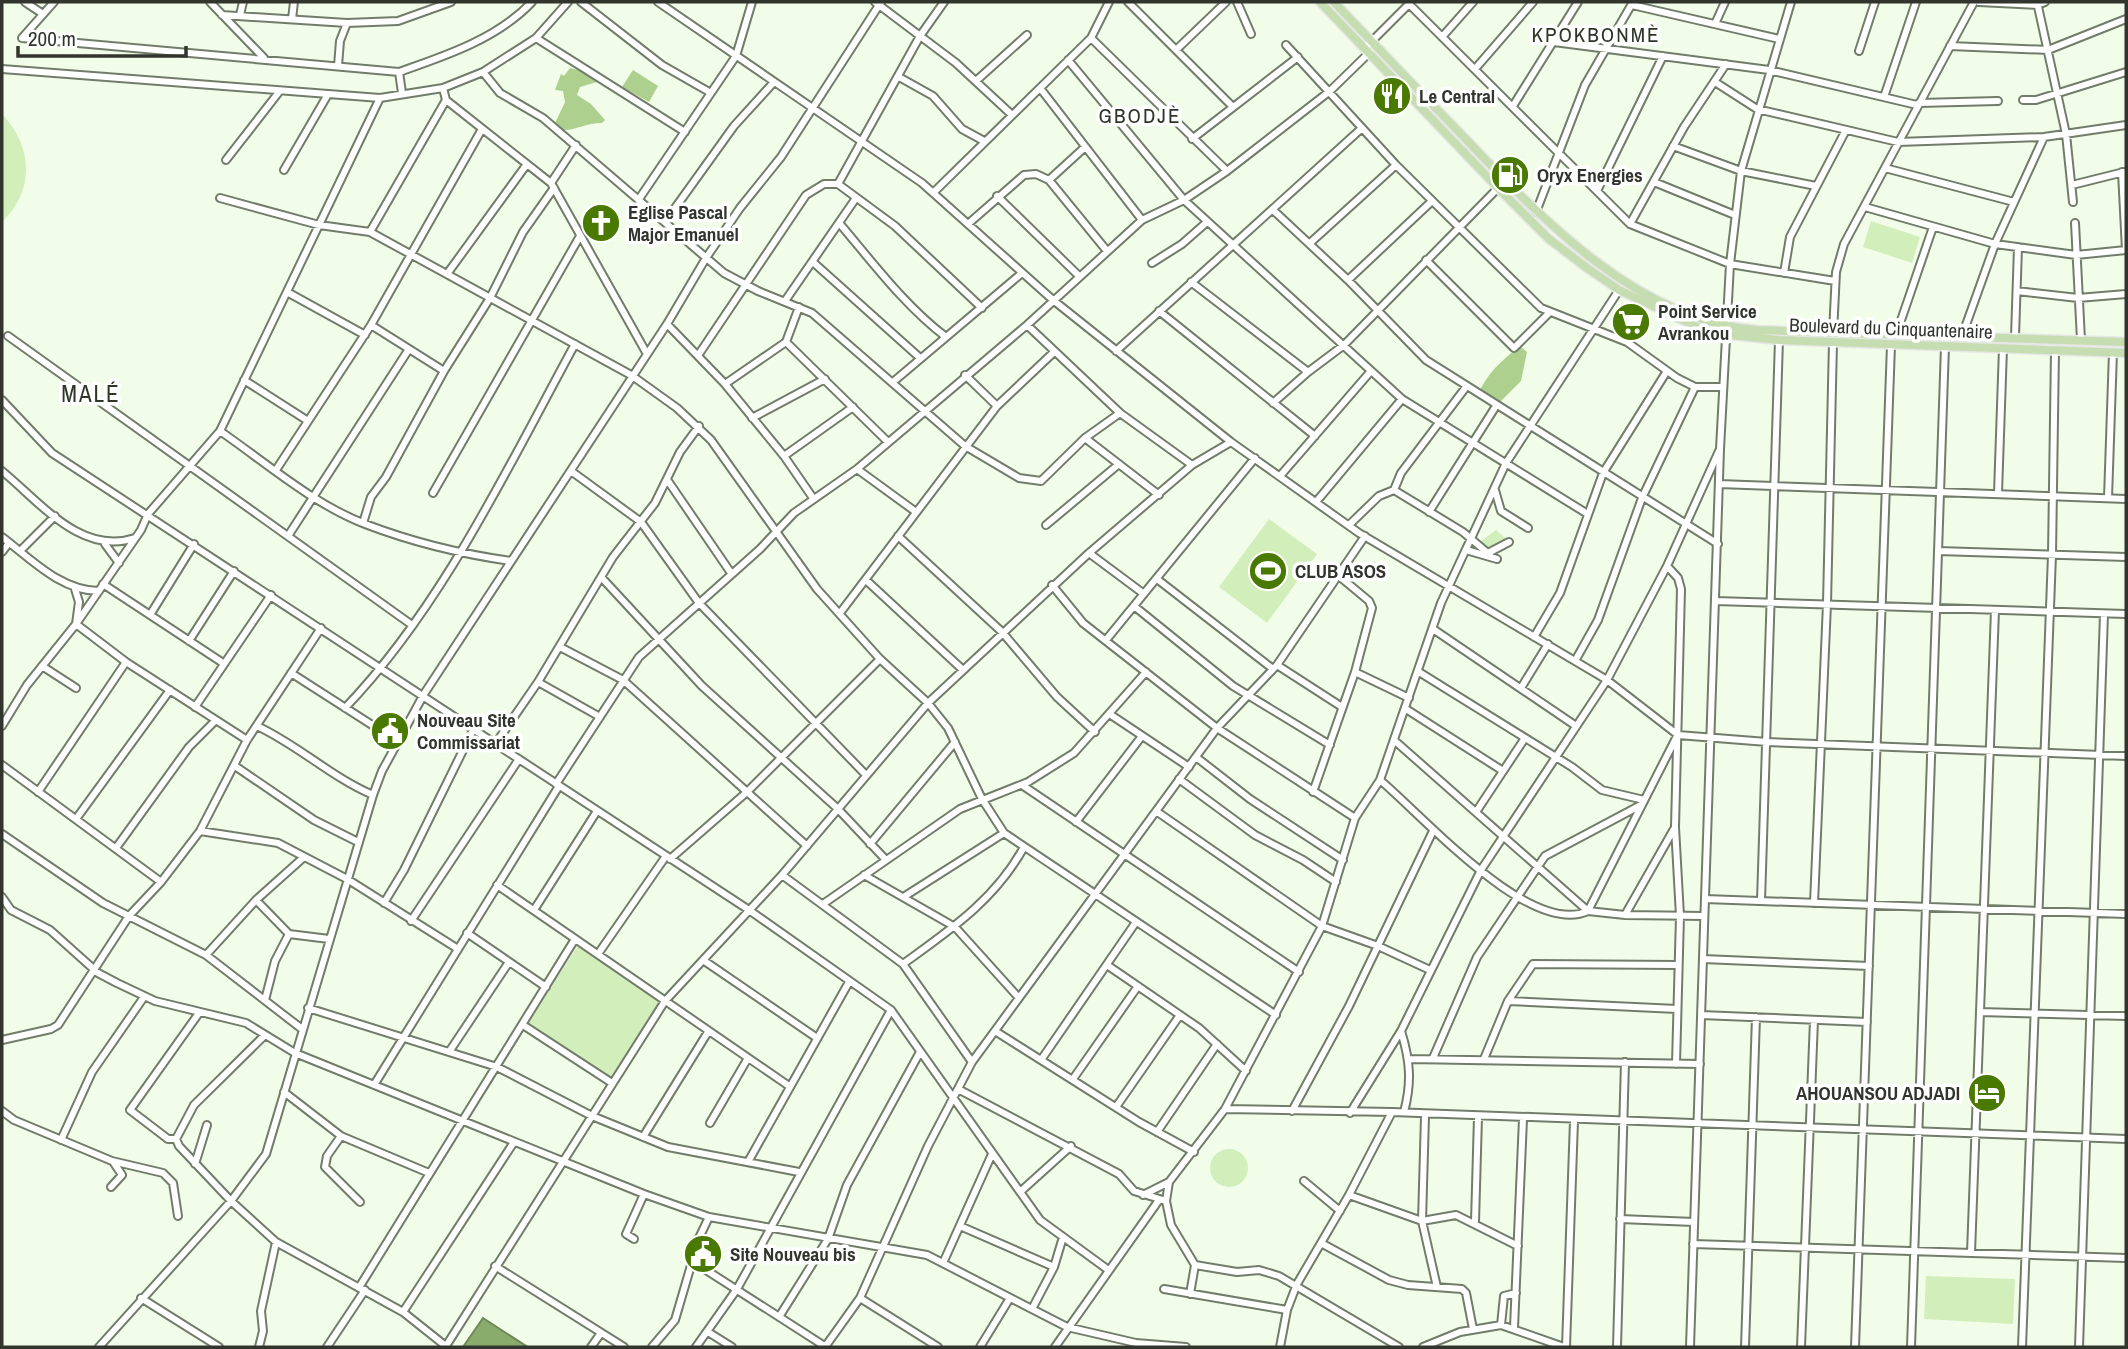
<svg xmlns="http://www.w3.org/2000/svg" width="2128" height="1349" font-family="'Archivo Narrow',sans-serif">
  <style>
    .green { fill: #d2eebb }
    .forest { fill: #add08f }
    .water { fill: #89ab6b; stroke: #6f8858; stroke-width: 2 }
    .lines { fill: none; stroke-linecap: round; stroke-linejoin: round }
    .minor-casing { stroke: #727c6a; stroke-width: 10 }
    .major-casing { stroke: #e6e7e6; stroke-width: 11 }
    .minor { stroke: #fff; stroke-width: 6 }
    .major { stroke: #c6ddb2; stroke-width: 8 }
    .labels { text-anchor: middle; stroke-width: 7; stroke-linejoin: round; paint-order: stroke }
    .poi-label { font-size: 19px; font-weight: bold; fill: #31352d; stroke: #fff; text-anchor: start }
    .street-label { font-size: 19px; fill: #31352d; stroke: #fff }
    .neighbourhood-label { font-size: 21px; letter-spacing: 2px; fill: #2d3627; stroke: #fff }
    .quarter-label { font-size: 23px; letter-spacing: 2px; fill: #2d3627; stroke: #fff }
  </style>
  <rect width="100%" height="100%" fill="#f2fde9"/>
  <path class="green" d="M2,114C33,146 35,191 2,222Z
    M1871,221L1920,237L1912,263L1863,247Z
    M1269,519L1317,554L1267,623L1219,587Z
    M1496,530L1511,543L1490,554L1480,542Z
    M579,944L661,1001L611,1079L528,1023Z
    M1210 1168a19 19 0 1 1 38 0a19 19 0 1 1-38 0Z
    M1926,1276L2015,1279L2013,1324L1924,1319Z"/>
  <path class="forest" d="M570,68L582,71L597,82L580,87L577,95L591,104L605,120L602,123C585,123 575,131 562,130L555,123L565,102L563,91L555,90L561,74L564,76Z
    M633,70L658,86L649,102L622,87Z
    M1520,346L1527,352L1521,381L1494,408L1477,397C1486,374 1501,361 1520,346Z"/>
  <path class="water" d="M483,1318L526,1346L525,1347H463Z"/>
  <g class="lines">
    <g class="minor-casing">
      <path id="minor" d="M25,2L43,14
        M210,2L264,58
        M581,2L662,65L711,93
        M658,2L922,183L1053,300L1231,442L1359,533L1607,680L1678,735L1767,742L2126,756
        M875,2L956,63L1012,115
        M1128,2L1232,106
        M1237,2L1251,34
        M1979,2L2037,5L2045,2
        M2037,2L2066,134L2073,202
        M1409,4L1630,224L1730,264L1835,281
        M1632,5L1779,39
        M222,15L347,23
        M240,15L243,2
        M292,19L294,2
        M1715,24L1725,2
        M1442,37L1473,2
        M22,38L399,72C445,56 497,39 532,2
        M22,38L54,2
        M536,38L685,132
        M1091,38L1227,171
        M1554,42L1769,70L1917,105
        M1286,45L1396,165L1541,308L1627,342L1677,378L1695,387H1722
        M1368,45L1410,3
        M1950,46L2048,50L2126,19
        M1177,49L1226,2
        M1859,51L1875,2
        M1068,60L1184,200L1402,399L1586,513
        M338,66L340,41L347,23L398,21L451,2
        M2,69L380,98L443,88L483,72L536,38L568,2
        M1475,69L1533,2
        M399,72L402,93
        M483,72L500,93L543,118L724,273L758,291L812,313L965,446L1019,478L1041,481L1085,438L1120,413
        M899,77L933,96L962,129L984,141
        M977,80L1027,35
        M1715,82L1757,109L1898,142L2044,137L2126,125
        M443,88L446,100L551,183L647,354
        M1040,88L1142,220
        M1884,97L1916,2
        M2023,100H2036L2126,72
        M1919,103L1998,101
        M1513,106L1578,2
        M1192,139L1298,57
        M1673,146L1741,171L1816,186
        M226,160L279,92
        M1885,168L2014,202
        M284,170L327,96
        M2122,172L2126,250
        M1049,180L1084,148
        M1654,182L1735,215
        M551,183L576,145
        M838,184L920,36L944,2
        M2072,185L2124,172
        M1597,191L1663,56
        M934,192L1091,38L1109,2
        M997,196L1078,275
        M220,198L319,225L370,232L631,375L677,408L711,440L817,589L880,659L928,703L948,728L982,799L1004,833L1276,1015
        M639,199L736,56L752,2
        M1865,207L1995,244L2076,255L2126,250
        M1273,210L1348,280L1426,360L1718,544
        M1536,212L1585,85L1633,2
        M665,222L734,126L774,82
        M2075,223L2081,340
        M840,224C873,263 906,307 946,337
        M968,224L1024,175L1036,174L1049,180L1107,251
        M1630,224L1684,127L1726,64
        M370,232L446,100
        M1310,243L1396,165
        M1426,260L1514,348L1549,313
        M814,263L919,357
        M1152,263L1182,244L1207,222
        M1784,273L1790,237L1846,130
        M447,274L527,164
        M1348,280L1432,201
        M1191,282L1308,372
        M2017,291L2078,298L2126,294
        M287,292L365,335
        M785,301L856,198
        M1159,311L1315,436
        M667,324L725,384L784,456L813,498
        M371,325L444,371
        M1027,325L1120,413L1192,465
        M1833,333L1836,272L1844,244L1974,2
        M1896,335L1933,227
        M8,336L412,625
        M1962,336L1995,244L2044,137
        M2015,337L2018,247
        M786,342L888,442
        M1116,351L1362,128
        M699,354L806,195L824,184H838L895,226L982,308
        M965,375L997,406
        M244,380L308,421
        M893,382L1022,273
        M725,384L786,342L799,307
        M2,400L52,453L749,910L891,1010L1040,1220L1107,1269
        M1273,403L1308,372L1344,345L1498,188
        M752,418L825,379
        M220,431C265,462 313,504 365,524C412,542 461,554 511,561
        M1085,438L1159,495
        M784,456L853,407
        M857,469L916,512
        M276,470L371,325L482,129
        M2,471C40,502 81,556 135,538
        M571,471L641,522L699,603L866,775
        M1280,476L1371,371
        M668,481L731,573
        M1719,484L2126,499
        M1394,490L1463,532L1490,555
        M1495,490L1501,511L1528,528
        M433,493L580,236
        M1998,493L2003,348
        M2108,498L2113,352
        M1316,502L1402,399
        M1429,512L1496,406
        M363,523L371,497L386,477L444,371L490,298L523,232L554,188
        M1046,525L1119,464
        M1349,525L1379,496L1394,490L1401,473L1466,387
        M288,536L409,349
        M898,536L1002,632L1057,697L1095,732
        M2,537C31,559 61,591 99,591
        M105,544L119,563
        M1466,550L1497,559
        M20,551L55,516
        M1938,551L2126,557
        M2,552L9,543
        M1089,553L1144,594
        M1488,553L1509,542
        M1667,566L1678,578L1681,589L1675,827L1680,916L1676,1064
        M602,578L702,686L838,809L886,860
        M1157,579L1273,669
        M867,581L963,670
        M103,584L223,663
        M1052,585L1083,623L1217,728L1355,818
        M75,589L79,602L76,624L126,662L247,740
        M1716,601L2126,614
        M1134,606L1233,686L1330,745
        M840,613L997,406L1054,352
        M150,615L194,544
        M1433,629L1576,726
        M1534,637L1560,593L1603,473L1667,371
        M1106,640L1255,458
        M189,641L234,571
        M560,647L623,680L807,846
        M1575,661L1598,620L1642,498L1695,387
        M1277,665L1342,707
        M42,666L76,688
        M1355,672L1409,698
        M1419,672L1572,767L1602,790L1644,800
        M291,673L397,741
        M538,682L600,717
        M1521,688L1548,644
        M195,707L271,595
        M345,708C442,607 508,467 575,344
        M1406,709L1503,771
        M1111,715L1189,767
        M2,726L27,685L76,624L141,530L148,514L220,431L380,98
        M257,726C298,745 331,777 373,795
        M1395,741L1588,911L1625,915L1704,916
        M496,743L538,682L613,557L655,503L680,452L699,426
        M1196,757L1250,799L1343,860
        M2,765L161,882L200,831L247,740L321,628
        M235,766L314,820L358,842
        M1179,779L1255,835L1303,860L1336,882
        M1380,780C1422,815 1530,938 1588,911L1677,736
        M556,784L639,657L760,549L794,513L857,469L1027,325L1142,220L1184,200L1227,171L1330,91L1370,52
        M1022,785L1299,972
        M38,792L126,662
        M1313,792L1355,672L1372,608L1369,601L1339,576
        M1156,811L1322,926L1378,946L1430,970
        M1476,812L1525,738
        M76,819L170,690
        M1076,822L1142,736
        M200,831L278,843L347,879L458,949
        M2,834L103,903L206,955L302,1029
        M870,844L955,742
        M116,848L189,747L215,721
        M670,859L747,792L880,659
        M782,875L903,964L972,1062
        M864,875L955,927L1019,998
        M497,885L789,1086
        M905,896L1004,833
        M2,897L11,910L50,930L98,973L117,983L155,1001L246,1023L295,1053L644,1194L709,1217L927,1255L1067,1327L1136,1343L1186,1347
        M1705,899L2126,914
        M256,900L304,857
        M1761,901L1779,340
        M384,903L404,870L474,728
        M1814,903L1827,604L1833,342
        M823,904L960,809L1028,782L1074,753L1146,672
        M534,910L597,811
        M1625,915L1674,829
        M411,921L519,759
        M467,933L546,987
        M598,954L666,856
        M206,955L256,900L289,934
        M1703,959L1869,966
        M703,960L817,1038
        M903,964C950,930 995,900 1024,847
        M1107,965L1199,1028L1246,1071
        M265,1000L275,961L289,934L329,939
        M1508,1001L1677,1009
        M308,1008L497,1067L592,1116L668,1147L799,1172
        M1980,1012L2126,1016
        M1701,1015L1867,1022
        M523,1025L612,1083
        M995,1031L1139,1122L1194,1152
        M1401,1031C1410,1060 1412,1082 1404,1112
        M265,1035L194,1105L176,1139L179,1146L231,1201L276,1242L403,1312L447,1347
        M2,1040L51,1029L58,1025L129,916L161,882
        M449,1052L509,962
        M1433,1058L1477,957L1545,856L1641,805
        M1410,1059L1700,1064
        M1484,1059L1508,1001L1533,964L1678,965
        M1041,1060L1136,922
        M1073,1079L1138,986
        M374,1085L559,786
        M958,1089L1119,1174L1134,1191L1166,1201L1169,1182L1225,1109L1322,926L1355,818L1380,780L1441,603L1506,463L1619,290
        M284,1092L341,1136L429,1173
        M1116,1107L1180,1015
        M1225,1109L1392,1112
        M2,1111L14,1120L112,1161L163,1173L173,1183L178,1216
        M1292,1111L1349,1006L1433,831
        M1350,1113L1401,1031L1481,870L1607,680L1667,566L1719,451
        M1425,1116L1422,1221L1437,1287
        M710,1123L748,1058
        M1157,1132L1217,1044
        M341,1136L327,1156L325,1167L360,1202
        M643,1137L708,1032
        M176,1139H168L130,1110L199,1013
        M61,1140L92,1072L144,997
        M748,1162L849,982
        M195,1164L207,1125
        M1304,1181L1340,1211
        M111,1187L122,1175L114,1163
        M1020,1192L1071,1146
        M1143,1195L1169,1182
        M1349,1195L1422,1221L1456,1215L1518,1246
        M1166,1201L1171,1225L1195,1265L1190,1294
        M1620,1219L1694,1222
        M1475,1222L1478,1117
        M960,1226L1054,1267
        M634,1239L626,1234L644,1194
        M1321,1243L1389,1280L1408,1285L1462,1289L1466,1293L1473,1329
        M1693,1244L2126,1258
        M1971,1253L1995,610
        M692,1261L826,1347
        M943,1263L992,1154
        M1195,1265L1237,1272L1259,1270L1279,1276L1399,1347
        M495,1266L624,1347
        M360,1286L575,939
        M1164,1289L1287,1310
        M141,1298L219,1347
        M860,1298L938,1347
        M1032,1309L1054,1267L1063,1237
        M403,1312L514,1142
        M779,1317L828,1239L847,1185L920,1052
        M1501,1325L1504,1296L1516,1293
        M1514,1328L1523,1119
        M708,1332L732,1347
        M446,1346L665,1001L782,875L928,703L1089,553L1192,465L1231,442
        M99,1347L231,1201L266,1154L373,795L382,771L424,694L667,324L706,258L740,208L781,157L881,2
        M259,1347L263,1331L261,1311L276,1242
        M327,1347L365,1290
        M591,1347L601,1333
        M652,1347L675,1320L699,1238L709,1217
        M696,1347L737,1289L891,1010
        M825,1347L860,1298L928,1146L972,1062L1217,728L1277,665L1365,536
        M980,1347L1010,1298
        M1055,1347L1159,1200
        M1280,1347L1287,1310L1297,1284L1349,1195L1392,1112L2126,1139
        M1423,1347L1460,1332L1501,1325L1564,1347
        M1566,1347L1574,1121
        M1617,1347L1625,1062
        M1690,1347L1720,449L1730,264L1741,171L1791,2
        M1745,1347L1756,1017
        M1801,1347L1814,1020
        M1855,1347L1891,345
        M1911,1347L1945,346
        M2022,1347L2052,555L2055,350
        M2079,1347L2104,614"/>
    </g>
    <g class="major-casing">
      <path id="major" d="M1320,2L1498,188L1549,239L1587,268L1619,290L1710,333L1779,340L2126,353
        M1334,2C1375,45 1417,89 1459,132C1538,215 1636,321 1757,330L2126,342"/>
    </g>
    <use href="#minor" class="minor"/>
    <use href="#major" class="major"/>
  </g>
  <defs>
    <g id="restaurant-disc" transform="scale(2.0125)"><circle r="9.5" fill="#4a7900" stroke="#fff"/><path d="M-5-6h1v4h1v-4h1v4h1v-4h1v5L-1.5 .5V6h-2V.5L-5-1ZM5-6V6H3V1.5H1.5Q1.5-4 5-6Z" fill="#fff"/></g>
    <g id="fuel-disc" transform="scale(2.0125)"><circle r="9.5" fill="#4a7900" stroke="#fff"/><path d="M-5.5-6h7V0h2V4h1.3V-2.5L3-4.5l.8-.8L6-3V5H2.5V1h-1V6h-7ZM-4.2-4.7v3.2H.2V-4.7Z" fill="#fff"/></g>
    <g id="church-disc" transform="scale(2.0125)"><circle r="9.5" fill="#4a7900" stroke="#fff"/><path d="M-1.2-6h2.4v3.5h3.3v2.4h-3.3V6h-2.4V-.1h-3.3v-2.4h3.3Z" fill="#fff"/></g>
    <g id="supermarket-disc" transform="scale(2.0125)"><circle r="9.5" fill="#4a7900" stroke="#fff"/><path d="M-6-5.5h2.5l.6 2H6L4.5 2H-2.5L-4.4-4H-6ZM-1.5 3.2a1.3 1.3 0 1 0 .1 0ZM3 3.2a1.3 1.3 0 1 0 .1 0Z" fill="#fff"/></g>
    <g id="stadium-disc" transform="scale(2.0125)"><circle r="9.5" fill="#4a7900" stroke="#fff"/><path d="M0-5a6.5 5 0 1 0 0 10a6.5 5 0 1 0 0-10ZM-3.5-1.8h7v3.6h-7Z" fill="#fff"/></g>
    <g id="civic-disc" transform="scale(2.0125)"><circle r="9.5" fill="#4a7900" stroke="#fff"/><path d="M-.6-6.5H3V-4.5H.6V-3L4-1V1h2V6H-6V1h2V-1L-.6-3ZM-1.2 2.5V6h2.4V2.5Z" fill="#fff"/></g>
    <g id="hotel-disc" transform="scale(2.0125)"><circle r="9.5" fill="#4a7900" stroke="#fff"/><path d="M-6-4.5h1.5V1H6V5H4.5V3h-9V5H-6ZM-4 0a1.8 1.8 0 1 1 3.6 0ZM.5 0V-2.5h3Q6-2.5 6 0Z" fill="#fff"/></g>
  </defs>
  <g fill-rule="evenodd">
    <use href="#restaurant-disc" x="1392" y="96"/>
    <use href="#fuel-disc" x="1510" y="175"/>
    <use href="#church-disc" x="601" y="223"/>
    <use href="#supermarket-disc" x="1631" y="322"/>
    <use href="#stadium-disc" x="1268" y="571"/>
    <use href="#civic-disc" x="390" y="731"/>
    <use href="#hotel-disc" x="1987" y="1093"/>
    <use href="#civic-disc" x="703" y="1254"/>
  </g>
  <g class="labels">
    <g class="poi-label">
      <text x="1419" y="103">Le Central</text>
      <text x="1537" y="182">Oryx Energies</text>
      <text x="628" y="219">Eglise Pascal<tspan x="628" dy="22">Major Emanuel</tspan></text>
      <text x="1658" y="318">Point Service<tspan x="1658" dy="22">Avrankou</tspan></text>
      <text x="1295" y="578">CLUB ASOS</text>
      <text x="417" y="727">Nouveau Site<tspan x="417" dy="22">Commissariat</tspan></text>
      <text x="1960" y="1100" text-anchor="end">AHOUANSOU ADJADI</text>
      <text x="730" y="1261">Site Nouveau bis</text>
    </g>
    <g class="street-label">
      <text transform="translate(1891 328) rotate(2)" y="7">Boulevard du Cinquantenaire</text>
    </g>
    <g class="neighbourhood-label">
      <text x="1596" y="42">KPOKBONMÈ</text>
      <text x="1140" y="123">GBODJÈ</text>
    </g>
    <g class="quarter-label">
      <text x="91" y="402">MALÉ</text>
    </g>
  </g>
  <rect width="2128" height="1349" fill="none" stroke="#31352d" stroke-width="7"/>
  <path d="M18 46v10h168v-10" fill="none" stroke="#31352d" stroke-width="3.5"/>
  <text x="28" y="46" font-size="21" fill="#31352d" stroke="#ffffff" stroke-width="5" paint-order="stroke">200 m</text>
</svg>
